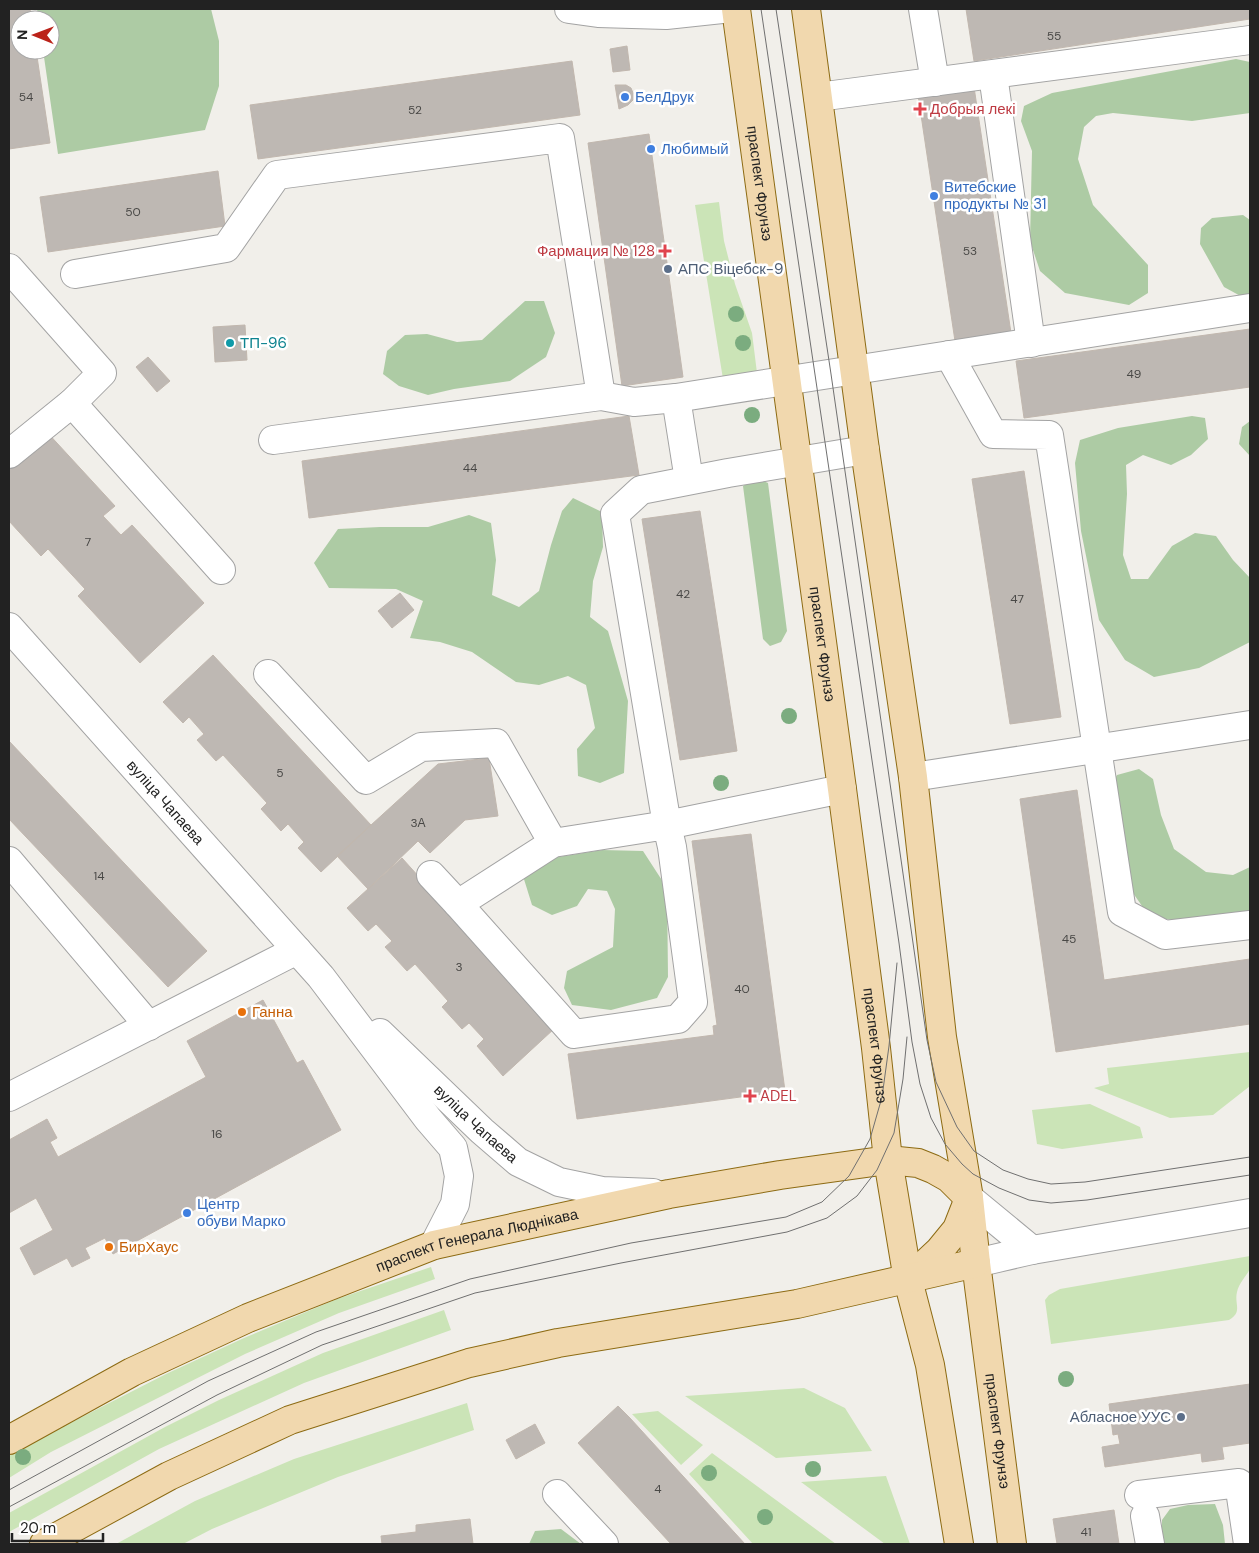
<svg xmlns="http://www.w3.org/2000/svg" width="1259" height="1553" font-family="'DM Sans',sans-serif">
  <style>
    .grass { fill: #cbe4b7 }
    .forest { fill: #adcba4 }
    .building { fill: #beb8b3; stroke: #c1b7ae }
    .lines { fill: none; stroke-linecap: round; stroke-linejoin: round }
    .minor-casing { stroke: #a3a3a3; stroke-width: 30 }
    .major-casing { stroke: #8d6b13; stroke-width: 30 }
    .minor { stroke: #fff; stroke-width: 28 }
    .major { stroke: #f1d8ae; stroke-width: 28 }
    .tram { stroke: #707070; stroke-width: 1 }
    .tree { fill: #7bac7f }
    .shop-dot { fill: #3f7fe0; stroke: #fff; stroke-width: 2 }
    .health-dot { fill: #e0444e; stroke: #fff; stroke-width: 2 }
    .service-dot { fill: #5c6f8a; stroke: #fff; stroke-width: 2 }
    .culture-dot { fill: #0f9aa8; stroke: #fff; stroke-width: 2 }
    .food-dot { fill: #e8710a; stroke: #fff; stroke-width: 2 }
    .labels { text-anchor: middle; stroke-width: 5; stroke-linejoin: round; paint-order: stroke }
    .number-label { font-size: 12px; fill: #494846 }
    .shop-label { font-size: 15px; fill: #366cbe; stroke: #fff; text-anchor: start }
    .health-label { font-size: 15px; fill: #be3a42; stroke: #fff; text-anchor: start }
    .street-label { font-size: 15px; fill: #222; stroke: #fff }
    .service-label { font-size: 15px; fill: #4e5e75; stroke: #fff; text-anchor: start }
    .culture-label { font-size: 15px; fill: #0d838f; stroke: #fff; text-anchor: start }
    .food-label { font-size: 15px; fill: #c56008; stroke: #fff; text-anchor: start }
  </style>
  <rect width="100%" height="100%" fill="#f1efea"/>
  <path class="grass" d="M719,202L724,241L735,284L752,333L757,373L723,379L695,205Z
    M1250,1052V1086L1213,1115L1170,1118L1094,1088L1109,1084L1107,1068Z
    M1090,1104L1140,1127L1143,1138L1062,1149L1037,1144L1032,1110Z
    M1250,1256C1250,1259 1251,1265 1250,1268C1248,1275 1239,1282 1237,1292C1234,1304 1243,1312 1229,1320L1051,1344L1045,1300L1049,1295L1060,1289Z
    M431,1267L435,1279L339,1313L245,1354L51,1452L9,1478V1456L35,1441L166,1374L244,1338L337,1299Z
    M444,1310L451,1330L304,1383L159,1449L9,1532V1513L165,1427L219,1400L323,1353Z
    M804,1388L845,1408L872,1451L776,1458L685,1396Z
    M467,1403L474,1430L338,1477L212,1529L183,1544H116L195,1501L294,1459Z
    M658,1411L703,1445L681,1465L632,1414Z
    M712,1453L836,1544H753L689,1474Z
    M886,1476L910,1544H885L801,1482Z"/>
  <path class="forest" d="M37,9H211L219,41V86L205,130L58,154L43,50H50V20H39Z
    M1236,59L1250,62V113L1192,121L1113,113L1096,116L1084,127L1078,159L1093,205L1148,265V293L1129,305L1065,293L1040,271L1030,241L1032,151L1021,121L1024,106L1052,93Z
    M1243,215L1250,220V298L1246,299L1224,287L1200,244L1201,228L1212,218Z
    M525,301H544L555,333L546,357L510,381L454,389L428,395L399,386L383,374L387,351L405,335L427,334L457,342L482,340Z
    M1192,416L1205,418L1208,439L1191,455L1171,465L1143,455L1126,465L1127,494L1123,555L1131,579H1148L1172,546L1195,533L1216,536L1233,560L1250,578V642L1199,668L1154,677L1125,660L1099,620L1081,531L1075,463L1080,440L1118,428Z
    M1250,421V456L1239,444L1242,427Z
    M756,478L768,483L787,631L781,642L770,646L763,639L743,486Z
    M573,498L602,512L603,547L593,581L590,617L608,631L628,701L624,773L600,783L578,776L577,749L595,728L586,685L568,676L539,685L516,682L472,652L440,642L410,638L423,601L396,589L329,588L314,563L338,529L380,527H428L469,515L491,523L496,560L492,595L519,607L539,591L551,545L562,511Z
    M1139,769L1153,779L1161,815L1174,849L1206,872L1233,875L1250,867V918L1200,925L1149,916L1126,883L1111,786L1117,775Z
    M602,850L643,851L667,888L668,977L657,998L611,1010L572,1005L564,988L567,971L613,947L615,909L607,891L588,889L577,906L552,915L532,905L523,876L545,859Z
    M1215,1504L1223,1525L1225,1544H1162V1520L1170,1509L1188,1505Z
    M561,1529L581,1544H529L535,1531Z"/>
  <path class="building" d="M9,9H30L32,20H20V50H36L50,143L9,149Z
    M966,9H1250V19L974,61Z
    M627,46L630,70L613,72L610,49Z
    M572,61L580,115L258,159L250,105Z
    M615,85H626L631,88L633,93V100L628,105L619,109Z
    M974,87L1011,333L955,341L918,95Z
    M649,134L683,377L622,386L588,143Z
    M218,171L225,226L48,252L40,197Z
    M245,325L247,360L215,362L213,327Z
    M1250,329V387L1024,418L1016,361Z
    M148,357L170,381L157,392L136,367Z
    M629,416L639,475L309,518L302,461Z
    M45,430L115,506L103,516L121,535L132,525L204,603L140,663L78,596L85,589L48,549L41,556L9,521V463Z
    M1024,471L1061,717L1010,724L972,479Z
    M700,511L737,751L680,760L642,519Z
    M400,593L414,610L392,628L378,611Z
    M213,655L371,825L321,872L298,848L304,842L288,824L281,831L261,809L267,803L223,755L216,761L197,740L204,734L189,717L183,723L163,702Z
    M9,741L207,951L168,987L9,819Z
    M489,758L498,816L465,820L430,853L418,841L368,889L337,856L438,764Z
    M1077,790L1104,980L1250,959V1024L1056,1052L1020,799Z
    M751,834L785,1091L577,1119L568,1054L714,1035L713,1026L717,1025L692,841Z
    M402,858L555,1028L503,1076L477,1046L484,1039L469,1023L462,1029L442,1007L448,1001L415,964L407,971L385,947L392,941L376,924L368,931L347,908Z
    M263,1000L297,1063L303,1060L341,1130L113,1254L105,1238L85,1248L90,1258L72,1267L67,1258L34,1275L20,1248L53,1230L36,1198L9,1213V1140L47,1119L57,1138L50,1142L58,1157L206,1077L187,1041Z
    M1250,1384V1443L1222,1447L1224,1459L1202,1462L1201,1453L1105,1467L1102,1447L1120,1444L1118,1434L1113,1435L1109,1404Z
    M618,1406L630,1418L745,1544H671L578,1443Z
    M535,1424L545,1443L516,1459L506,1440Z
    M1114,1510L1119,1544H1057L1053,1519Z
    M470,1519L473,1544H382L381,1536L416,1532V1525Z"/>
  <g class="lines">
    <g class="minor-casing">
      <g id="minor">
        <path d="M569,9L598,13L666,15L722,9"/>
        <path d="M923,9L935,82"/>
        <path d="M993,75L1031,343"/>
        <path d="M818,97L1250,40"/>
        <path d="M9,268L102,373L72,403"/>
        <path d="M75,274L226,248L277,175L560,138L601,396"/>
        <path d="M949,355L993,434L1049,435L1122,912L1165,935L1250,925"/>
        <path d="M676,398L689,480"/>
        <path d="M273,440L601,396L634,402L676,398L1250,308"/>
        <path d="M9,454L72,403L221,570"/>
        <path id="s1" d="M9,627L321,977L428,1119L453,1148L459,1176L455,1204L434,1245"/>
        <path d="M268,674L366,780L421,747L496,743L553,843"/>
        <path d="M913,777L1250,725"/>
        <path d="M842,789L667,825L553,843L458,904L574,1034L678,1019L693,1002L672,847L667,825L615,514L641,490L728,473L865,450"/>
        <path d="M9,861L149,1026"/>
        <path d="M431,875L458,904"/>
        <path id="s2" d="M380,1033L482,1131L518,1162L559,1182L602,1191L653,1193"/>
        <path d="M9,1097L297,950"/>
        <path d="M969,1198L1032,1250"/>
        <path d="M976,1263L1032,1250L1250,1213"/>
        <path d="M557,1494L604,1544"/>
        <path d="M1139,1495L1239,1483L1248,1544"/>
        <path d="M1145,1516L1150,1544"/>
      </g>
    </g>
    <g class="major-casing">
      <g id="major">
        <path id="s3" d="M736,9L842,789L876,1048L888,1160L908,1280L930,1365L959,1544"/>
        <path id="s4" d="M806,9L865,450L913,777L942,1037L969,1198L976,1263L1012,1544"/>
        <path d="M909,1279L939,1251L957,1229L968,1201"/>
        <path id="s5" d="M9,1440L132,1372L248,1318L434,1245L669,1194L780,1175L888,1160L918,1163L933,1169L949,1178L969,1198"/>
        <path d="M44,1544L169,1476L290,1420L469,1363L558,1343L797,1304L976,1263"/>
      </g>
    </g>
    <use href="#minor" class="minor"/>
    <use href="#major" class="major"/>
    <path class="tram" d="M761,9L899,943L912,1042L920,1084L931,1118L945,1144L962,1164L973,1174L999,1188L1029,1200L1051,1203L1087,1200L1250,1175
      M776,9L831,374L927,1040L936,1082L957,1127L974,1151L1003,1170L1028,1179L1051,1184L1085,1182L1250,1157
      M9,1490L208,1381L316,1332L470,1279L631,1243L786,1217L822,1202L849,1176L870,1139L882,1097L889,1046L897,963
      M9,1507L217,1395L322,1345L475,1293L621,1263L787,1232L827,1218L857,1196L877,1170L894,1133L903,1079L907,1037"/>
  </g>
  <g class="tree">
    <circle cx="736" cy="314" r="8"/>
    <circle cx="743" cy="343" r="8"/>
    <circle cx="752" cy="415" r="8"/>
    <circle cx="789" cy="716" r="8"/>
    <circle cx="721" cy="783" r="8"/>
    <circle cx="1066" cy="1379" r="8"/>
    <circle cx="23" cy="1457" r="8"/>
    <circle cx="813" cy="1469" r="8"/>
    <circle cx="709" cy="1473" r="8"/>
    <circle cx="765" cy="1517" r="8"/>
  </g>
  <g class="shop-dot">
    <circle cx="625" cy="97" r="5"/>
    <circle cx="651" cy="149" r="5"/>
    <circle cx="934" cy="196" r="5"/>
    <circle cx="187" cy="1213" r="5"/>
  </g>
  <g class="health-dot">
    <path d="M917.5 101.5h5v5h5v5h-5v5h-5v-5h-5v-5h5z"/>
    <path d="M662.5 243.5h5v5h5v5h-5v5h-5v-5h-5v-5h5z"/>
    <path d="M747.5 1088.5h5v5h5v5h-5v5h-5v-5h-5v-5h5z"/>
  </g>
  <g class="service-dot">
    <circle cx="668" cy="269" r="5"/>
    <circle cx="1181" cy="1417" r="5"/>
  </g>
  <circle class="culture-dot" cx="230" cy="343" r="5"/>
  <g class="food-dot">
    <circle cx="242" cy="1012" r="5"/>
    <circle cx="109" cy="1247" r="5"/>
  </g>
  <g class="labels">
    <g class="number-label">
      <text x="1054" y="40">55</text>
      <text x="26" y="101">54</text>
      <text x="415" y="114">52</text>
      <text x="133" y="216">50</text>
      <text x="970" y="255">53</text>
      <text x="1134" y="378">49</text>
      <text x="470" y="472">44</text>
      <text x="88" y="546">7</text>
      <text x="683" y="598">42</text>
      <text x="1017" y="603">47</text>
      <text x="280" y="777">5</text>
      <text x="418" y="827">3А</text>
      <text x="99" y="880">14</text>
      <text x="1069" y="943">45</text>
      <text x="459" y="971">3</text>
      <text x="742" y="993">40</text>
      <text x="217" y="1138">16</text>
      <text x="658" y="1493">4</text>
      <text x="1086" y="1536">41</text>
    </g>
    <g class="shop-label">
      <text x="635" y="102">БелДрук</text>
      <text x="661" y="154">Любимый</text>
      <text x="944" y="192">Витебские<tspan x="944" dy="17">продукты № 31</tspan></text>
      <text x="197" y="1209">Центр<tspan x="197" dy="17">обуви Марко</tspan></text>
    </g>
    <g class="health-label">
      <text x="930" y="114">Добрыя лекі</text>
      <text x="655" y="256" text-anchor="end">Фармация № 128</text>
      <text x="760" y="1101">ADEL</text>
    </g>
    <g class="street-label">
      <text dy="5" stroke="none"><textPath href="#s3" startOffset="176">праспект Фрунзэ</textPath></text>
      <text dy="5" stroke="none"><textPath href="#s3" startOffset="641">праспект Фрунзэ</textPath></text>
      <text dy="5" stroke="none"><textPath href="#s1" startOffset="235">вуліца Чапаева</textPath></text>
      <text dy="5" stroke="none"><textPath href="#s3" startOffset="1046">праспект Фрунзэ</textPath></text>
      <text dy="5" stroke="none"><textPath href="#s2" startOffset="132">вуліца Чапаева</textPath></text>
      <text dy="5" stroke="none"><textPath href="#s5" startOffset="511">праспект Генерала Люднікава</textPath></text>
      <text dy="5" stroke="none"><textPath href="#s4" startOffset="1435">праспект Фрунзэ</textPath></text>
    </g>
    <g class="service-label">
      <text x="678" y="274">АПС Віцебск-9</text>
      <text x="1171" y="1422" text-anchor="end">Абласное УУС</text>
    </g>
    <g class="culture-label">
      <text x="240" y="348">ТП-96</text>
    </g>
    <g class="food-label">
      <text x="252" y="1017">Ганна</text>
      <text x="119" y="1252">БирХаус</text>
    </g>
  </g>
  <rect width="1259" height="1553" fill="none" stroke="#222222" stroke-width="20"/>
  <g transform="translate(35 35) rotate(271)"><circle r="24" fill="#ffffff" stroke="#a7a7a7"/>
  <path d="M0-4L9 19L0 12L-9 19Z" fill="#bb2219"/>
  <text y="-8" font-size="14" font-weight="bold" text-anchor="middle" fill="#222222">N</text>
  </g>
  <path d="M12 1533v8h91v-8" fill="none" stroke="#222222" stroke-width="2.5"/>
  <text x="20" y="1533" font-size="15" fill="#222222" stroke="#ffffff" stroke-width="4" paint-order="stroke">20 m</text>
</svg>
